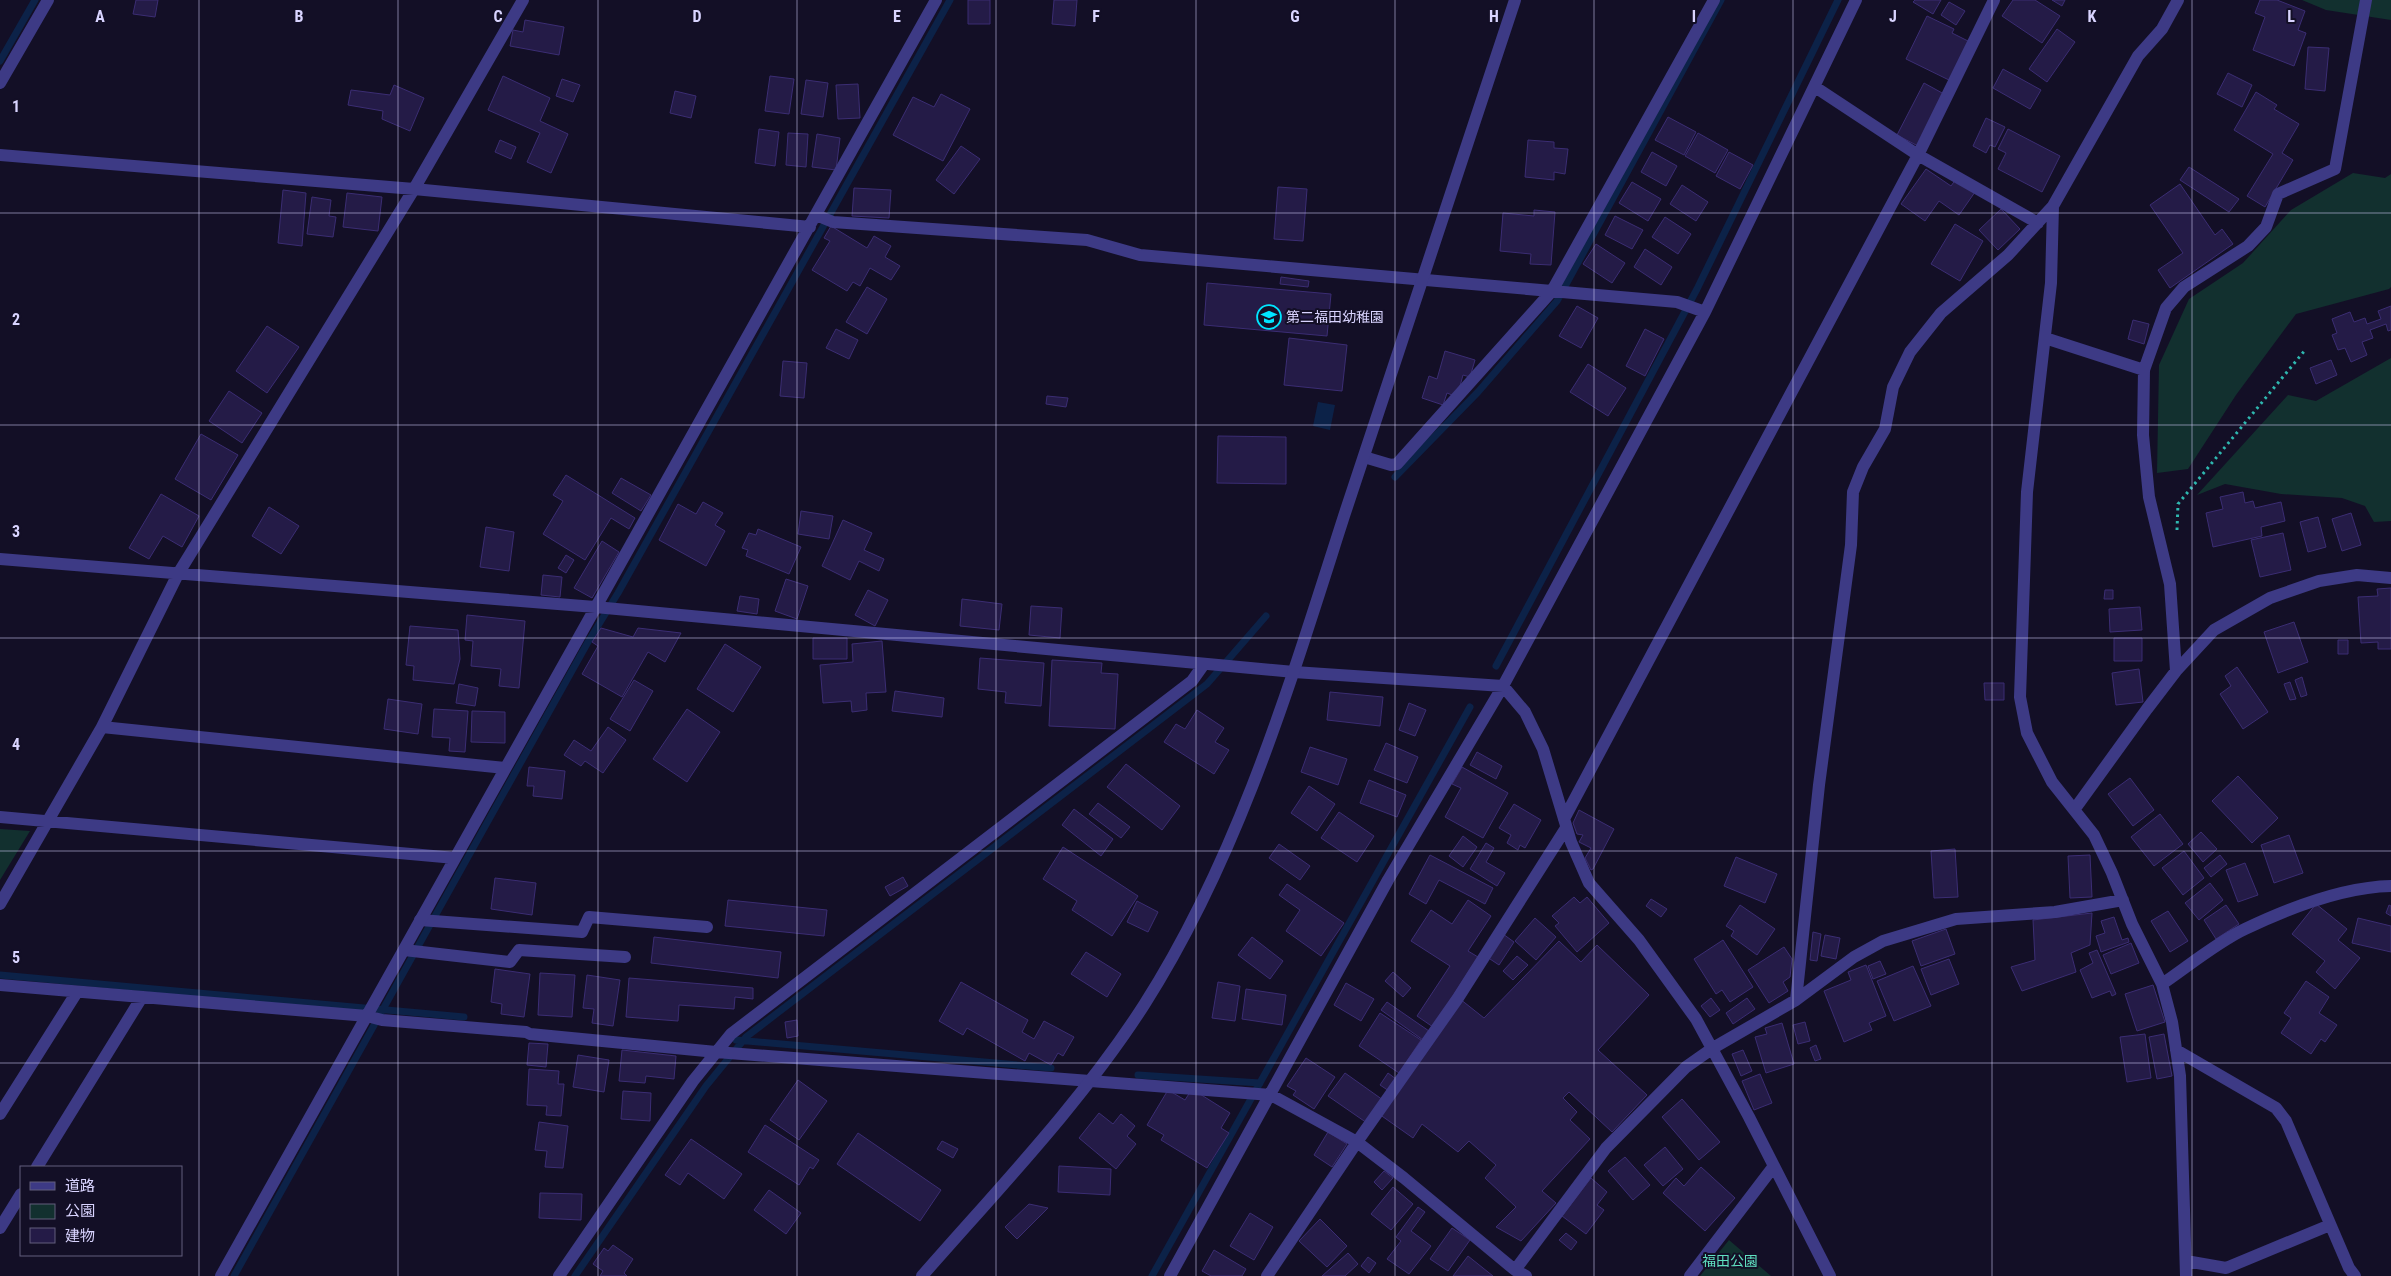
<svg xmlns="http://www.w3.org/2000/svg" width="2391" height="1276" font-family="'Roboto Condensed','Noto Sans JP',sans-serif">
  <style>
    .green { fill: #12302f }
    .water { fill: #0c2248 }
    .lines { fill: none; stroke-linecap: round; stroke-linejoin: round }
    .stream { stroke: #0c2248; stroke-width: 7 }
    .building { fill: #241b47; stroke: #3b2d73 }
    .path { stroke: #2fb8b0; stroke-width: 3; stroke-dasharray: 2.5 4; stroke-linecap: butt }
    .service { stroke: #3d3a85; stroke-width: 12 }
    .minor { stroke: #3d3a85; stroke-width: 12 }
    .tertiary { stroke: #3d3a85; stroke-width: 12 }
    .grid { fill: none; stroke: #d9d4ff; stroke-width: 1; stroke-opacity: 0.55 }
    .labels { text-anchor: middle; stroke-width: 4; stroke-linejoin: round; paint-order: stroke }
    .poi-label { font-size: 14px; fill: #d9d4ff; stroke: #130f26; text-anchor: start }
    .park-label { font-size: 14px; fill: #5fe0c0; stroke: #130f26 }
    .grid-label { font-size: 16px; text-anchor: middle; font-weight: bold; fill: #d9d4ff; stroke: #130f26; stroke-width: 4; stroke-linejoin: round; paint-order: stroke }
  </style>
  <rect width="100%" height="100%" fill="#130f26"/>
  <path class="green" d="M2302,0H2391V20L2326,10Z
    M2353,173L2385,178L2391,174V287L2389,289L2296,314L2236,395L2188,469L2157,473L2159,365L2189,299L2243,263L2291,210Z
    M2391,358V521L2374,522L2365,506L2342,498L2281,494L2225,484L2197,495L2288,395L2316,401Z
    M0,829L30,831L0,880Z
    M1729,1240L1771,1276H1700Z"/>
  <path class="water" d="M1318,402L1335,405L1330,430L1313,426Z"/>
  <g class="lines">
    <path class="stream" d="M0,61L35,0
      M1395,477L1478,392L1557,301L1721,0
      M1496,666L1697,289L1838,0
      M0,975L464,1017
      M736,1040L1051,1068
      M1138,1075L1260,1083
      M234,1276L588,642L618,593L950,0
      M575,1276L706,1086L746,1037L1207,684L1266,616
      M1152,1276L1470,707"/>
  </g>
  <path class="building" d="M136,0H158L155,17L133,14Z
    M968,0H990V24H968Z
    M1054,0H1077L1075,26L1052,24Z
    M1915,0H1941L1933,14L1913,2Z
    M2013,0H2035L2060,16L2042,43L2002,16Z
    M2052,0H2065L2062,6Z
    M2260,0H2277L2305,11L2298,30L2306,33L2294,66L2253,50L2265,17L2255,13Z
    M1949,2L1965,11L1956,25L1941,15Z
    M1927,16L1954,29L1952,33L1970,42L1951,81L1906,59Z
    M525,20L564,27L559,55L510,46L513,30L523,32Z
    M2057,29L2075,42L2047,82L2029,69Z
    M2308,47L2329,48L2325,91L2305,89Z
    M2003,69L2041,90L2030,109L1993,88Z
    M2228,73L2252,85L2242,107L2217,94Z
    M503,76L550,98L540,121L568,134L551,173L527,162L540,133L488,110Z
    M770,76L794,79L789,114L765,111Z
    M562,79L580,85L573,102L556,96Z
    M806,80L828,83L823,117L801,114Z
    M1924,83L1944,94L1918,146L1897,135Z
    M858,84L860,118L838,119L836,85Z
    M394,85L424,98L410,131L382,119L383,111L348,105L351,90L390,95Z
    M675,91L696,96L691,118L670,113Z
    M2256,92L2277,105L2274,109L2299,124L2282,153L2293,160L2265,207L2247,196L2273,154L2234,130Z
    M941,94L970,109L943,161L893,135L913,97L934,107Z
    M1668,117L1696,132L1684,155L1655,140Z
    M1986,118L2005,127L1995,147L1990,145L1986,153L1973,146Z
    M759,129L779,132L775,166L755,163Z
    M2008,129L2060,156L2042,192L1998,169L2006,153L1998,149Z
    M788,133L808,134L806,167L786,165Z
    M1698,133L1728,150L1715,173L1685,156Z
    M817,134L840,138L836,170L812,167Z
    M500,140L516,147L511,159L495,152Z
    M1528,140L1554,142V148L1568,149L1565,174L1554,172V180L1525,177Z
    M961,146L980,159L954,194L936,180Z
    M1652,152L1677,166L1666,186L1641,172Z
    M1729,152L1753,165L1740,189L1716,176Z
    M2189,167L2239,199L2229,212L2180,180Z
    M1926,169L1951,186L1956,179L1975,192L1959,215L1939,201L1925,221L1901,204Z
    M1632,182L1661,199L1648,221L1619,203Z
    M2180,184L2215,235L2222,229L2233,244L2170,288L2158,270L2183,253L2150,205Z
    M1682,185L1708,202L1696,221L1670,204Z
    M1278,187L1307,189L1303,241L1274,239Z
    M854,188L891,190L889,218L852,216Z
    M283,190L306,193L302,246L278,243Z
    M347,193L382,197L378,231L343,227Z
    M312,197L331,200L329,216L336,217L333,237L307,234Z
    M2001,209L2020,229L1998,250L1979,230Z
    M1534,210L1555,212L1551,265L1530,264L1531,254L1500,251L1503,213L1534,216Z
    M1615,216L1643,230L1632,249L1605,235Z
    M1665,217L1691,234L1678,254L1652,237Z
    M1955,224L1983,241L1960,281L1931,264Z
    M831,226L867,248L874,236L891,246L885,257L900,266L891,280L870,268L860,286L853,282L847,291L812,270L830,241L824,238Z
    M1596,244L1625,263L1612,283L1583,264Z
    M1645,249L1672,267L1661,285L1634,267Z
    M1281,277L1309,281L1308,287L1280,284Z
    M1207,283L1331,294L1327,336L1204,325Z
    M867,287L887,299L867,334L846,322Z
    M1577,306L1598,318L1581,348L1559,336Z
    M2391,306V330L2388,331L2386,324L2370,330L2373,338L2362,342L2367,355L2351,362L2345,348L2338,350L2332,335L2337,333L2332,319L2350,312L2354,322L2365,318L2367,324L2381,319L2378,311Z
    M2133,320L2149,324L2144,344L2128,339Z
    M267,326L299,347L267,393L236,371Z
    M836,329L858,340L849,359L826,348Z
    M1645,329L1664,339L1645,376L1626,366Z
    M1289,338L1347,345L1342,391L1284,385Z
    M1445,351L1475,360L1470,377L1463,375L1457,397L1447,393L1443,405L1422,398L1429,376L1437,379Z
    M2331,360L2337,375L2316,384L2310,368Z
    M783,361L807,363L804,398L780,396Z
    M1588,364L1626,388L1608,416L1570,392Z
    M229,391L262,413L242,443L209,421Z
    M1047,396L1068,398L1066,407L1046,404Z
    M201,434L238,455L211,500L175,479Z
    M1218,436L1286,437V484L1217,483Z
    M566,475L635,518L629,529L611,518L585,560L543,534L563,501L553,495Z
    M621,478L651,495L641,511L612,493Z
    M2243,492L2245,503L2253,501L2255,508L2281,502L2285,521L2261,527L2262,536L2213,547L2206,513L2223,509L2220,497Z
    M161,494L199,516L182,547L163,536L149,559L129,548Z
    M703,502L723,513L715,525L725,531L706,566L659,540L678,504L696,514Z
    M269,507L299,526L281,554L252,536Z
    M801,511L833,516L829,539L798,534Z
    M2351,513L2361,545L2342,551L2332,519Z
    M2318,517L2326,547L2308,552L2300,522Z
    M843,520L872,533L864,550L884,559L879,571L859,561L850,580L822,566Z
    M486,527L514,532L509,571L480,567Z
    M758,529L801,547L789,574L746,556L748,550L742,548L749,533L756,535Z
    M2283,533L2291,570L2260,577L2251,540Z
    M602,541L619,552L592,598L574,588Z
    M566,555L574,560L566,573L558,568Z
    M543,575L562,577L560,597L541,595Z
    M786,579L808,586L797,619L775,611Z
    M2391,588V649H2378V642L2361,643L2358,597L2378,596L2377,589Z
    M868,590L888,600L875,626L855,615Z
    M2105,590H2113V599H2104Z
    M740,596L759,599L757,614L737,611Z
    M962,599L1002,604L999,630L960,626Z
    M1031,606L1062,608L1060,638L1029,635Z
    M2140,607L2142,630L2110,632L2109,609Z
    M467,615L525,621L519,688L499,686L501,669L471,666L473,641L465,640Z
    M2294,622L2308,662L2278,673L2264,632Z
    M410,626L458,630L460,659L454,684L413,680L414,666L406,665Z
    M601,628L633,637L638,628L681,633L665,662L648,652L622,697L582,674L598,646L592,642Z
    M813,638H847V659H813Z
    M2114,638H2142V661H2114Z
    M2338,640H2348V654H2338Z
    M882,641L886,692L866,693L867,710L852,712L851,701L823,703L820,665L853,662L852,644Z
    M725,644L761,667L733,712L697,689Z
    M980,658L1044,663L1041,706L1005,703L1006,692L978,689Z
    M1052,660L1102,663L1101,673L1118,674L1115,729L1049,726Z
    M2237,667L2268,712L2243,729L2220,694L2231,686L2225,676Z
    M2139,669L2143,702L2116,705L2112,673Z
    M2302,677L2307,695L2301,697L2295,680Z
    M634,680L653,691L630,731L610,719Z
    M2290,682L2296,699L2290,700L2284,684Z
    M1984,683H2004V700H1985Z
    M459,684L478,688L475,706L456,703Z
    M895,691L944,698L942,717L892,711Z
    M1330,692L1383,697L1380,726L1327,720Z
    M388,699L422,704L418,734L384,729Z
    M1409,703L1426,710L1415,736L1399,730Z
    M434,709L468,711L465,752L449,751L450,738L432,737Z
    M687,709L720,732L687,782L653,759Z
    M1197,710L1224,728L1215,742L1229,750L1214,774L1164,742L1176,724L1185,729Z
    M472,711L505,712V743L471,742Z
    M608,727L626,740L603,773L585,761L581,766L564,755L574,740L591,751Z
    M1386,743L1418,757L1407,783L1374,770Z
    M1310,747L1347,759L1338,785L1301,772Z
    M1477,752L1502,766L1496,779L1470,765Z
    M1126,764L1180,806L1162,830L1107,787Z
    M529,767L565,771L562,799L533,796L534,786H527Z
    M1462,767L1508,793L1483,838L1445,817L1461,788L1452,784Z
    M2238,776L2278,818L2252,843L2212,801Z
    M2130,778L2154,810L2133,826L2108,794Z
    M1369,780L1406,795L1397,817L1360,803Z
    M1309,786L1335,804L1317,831L1291,813Z
    M1098,803L1130,827L1121,838L1089,814Z
    M1514,804L1541,820L1525,848L1520,845L1518,850L1507,843L1511,835L1499,828Z
    M1074,809L1113,839L1101,856L1062,825Z
    M1579,810L1614,829L1593,869L1591,870L1585,858L1591,848L1579,842L1583,835L1577,834L1573,823Z
    M1339,812L1374,836L1357,862L1321,838Z
    M2160,814L2183,844L2154,866L2131,837Z
    M2201,832L2217,849L2203,862L2188,844Z
    M2289,835L2303,873L2274,883L2261,845Z
    M1463,836L1477,847L1463,867L1449,856Z
    M1486,843L1494,848L1486,862L1505,873L1497,886L1470,869Z
    M1279,844L1310,866L1300,880L1269,858Z
    M1063,847L1138,896L1112,936L1072,910L1077,901L1043,879Z
    M1955,849L1958,897L1934,898L1931,851Z
    M2184,851L2204,878L2183,895L2162,868Z
    M1430,855L1493,888L1485,904L1439,880L1426,904L1409,894Z
    M2090,855L2092,897L2070,898L2068,856Z
    M2220,855L2227,864L2211,877L2204,868Z
    M1736,857L1777,874L1765,903L1724,886Z
    M2245,863L2258,895L2238,902L2226,870Z
    M903,877L908,886L890,896L885,887Z
    M495,878L536,883L532,915L491,909Z
    M2210,883L2223,900L2199,920L2185,903Z
    M1287,884L1344,923L1321,956L1286,931L1300,910L1279,895Z
    M1574,897L1580,903L1587,897L1609,923L1577,952L1555,926L1559,923L1552,916Z
    M1651,899L1667,909L1661,917L1646,906Z
    M728,900L827,910L824,936L725,926Z
    M1468,900L1491,916L1468,951L1478,957L1433,1027L1417,1016L1450,966L1411,941L1431,910L1452,924Z
    M1137,901L1158,912L1148,932L1127,922Z
    M2316,904L2347,929L2338,940L2360,958L2335,989L2316,972L2325,961L2292,934Z
    M1740,905L1775,929L1757,955L1731,936L1734,931L1726,926Z
    M2226,905L2239,924L2216,939L2204,920Z
    M2389,905L2391,906V916L2386,913Z
    M2168,911L2188,941L2170,952L2151,921Z
    M2092,913L2090,945L2071,953L2076,972L2022,991L2011,967L2035,960L2033,920Z
    M2114,917L2122,940L2128,938L2129,942L2101,952L2096,936L2105,933L2101,921Z
    M1535,918L1556,937L1536,960L1515,941Z
    M2358,918L2391,926V952L2352,943Z
    M1946,929L1955,954L1921,966L1912,941Z
    M1813,932L1821,934L1817,961L1810,960Z
    M1503,934L1514,942L1499,965L1487,957Z
    M1825,935L1840,938L1836,959L1821,956Z
    M654,937L781,952L778,978L651,963Z
    M1252,937L1283,961L1270,979L1238,955Z
    M1723,940L1753,987L1730,1002L1722,990L1716,994L1694,959Z
    M1559,941L1581,962L1597,945L1649,995L1598,1050L1647,1095L1612,1132L1569,1092L1563,1098L1577,1112L1570,1120L1590,1139L1542,1191L1556,1203L1521,1241L1496,1227L1516,1207L1485,1178L1496,1165L1469,1141L1458,1152L1422,1124L1413,1138L1379,1114L1460,999L1484,1018Z
    M2131,943L2139,963L2111,974L2103,955Z
    M1784,947L1792,959L1790,977L1783,982L1788,991L1769,1003L1748,970Z
    M2097,950L2116,994L2112,996L2110,991L2092,998L2080,970L2093,963L2089,953Z
    M1086,952L1121,974L1107,997L1071,974Z
    M1517,956L1528,965L1513,980L1503,971Z
    M1949,959L1959,984L1931,995L1921,969Z
    M1880,961L1886,974L1873,979L1868,966Z
    M1866,965L1886,1016L1869,1023L1872,1030L1844,1042L1824,991L1851,980L1848,972Z
    M1913,966L1931,1006L1894,1021L1877,981Z
    M495,969L530,974L524,1017L501,1014L502,1004L491,1002Z
    M1393,972L1411,988L1403,997L1385,981Z
    M540,973L575,975L572,1017L538,1015Z
    M587,975L620,980L613,1026L592,1023L594,1009L583,1008Z
    M629,978L753,988V999L735,997L734,1009L679,1005L678,1021L626,1017Z
    M2306,981L2329,997L2319,1013L2337,1025L2325,1042L2321,1039L2311,1054L2281,1033L2291,1018L2284,1013Z
    M961,982L1028,1020L1022,1032L1034,1039L1044,1021L1074,1037L1063,1056L1058,1053L1051,1065L1029,1053L1025,1061L967,1028L963,1035L939,1021Z
    M1218,982L1240,986L1235,1021L1212,1018Z
    M1346,983L1374,999L1361,1021L1334,1005Z
    M2153,985L2165,1022L2137,1031L2125,994Z
    M1246,989L1286,995L1282,1025L1242,1019Z
    M1711,998L1720,1010L1710,1017L1701,1006Z
    M1747,998L1755,1009L1733,1024L1726,1013Z
    M1387,1002L1429,1031L1423,1040L1381,1010Z
    M1380,1013L1421,1040L1399,1073L1359,1046Z
    M797,1020L798,1036L787,1038L785,1022Z
    M1805,1022L1810,1041L1798,1044L1793,1025Z
    M1782,1023L1794,1064L1766,1073L1755,1037L1767,1034L1765,1028Z
    M2145,1034L2151,1078L2127,1082L2120,1037Z
    M2164,1034L2172,1076L2157,1079L2149,1037Z
    M529,1043L548,1044L546,1067L527,1065Z
    M1816,1045L1821,1059L1815,1061L1810,1048Z
    M622,1050L676,1056L674,1079L646,1076L645,1083L619,1081Z
    M1743,1050L1752,1071L1741,1076L1732,1054Z
    M578,1055L609,1060L604,1092L573,1087Z
    M1306,1058L1335,1077L1314,1109L1293,1095L1296,1091L1287,1086Z
    M529,1069L559,1071L558,1084H564L561,1116L546,1115L547,1106L527,1105Z
    M1345,1073L1383,1100L1367,1123L1328,1096Z
    M1388,1073L1396,1079L1389,1091L1380,1085Z
    M1760,1074L1772,1103L1754,1110L1742,1081Z
    M798,1080L827,1101L799,1140L770,1120Z
    M1192,1089L1230,1113L1221,1128L1229,1133L1207,1168L1161,1140L1164,1135L1147,1125L1168,1090L1185,1100Z
    M623,1091L651,1093L650,1121L621,1119Z
    M1682,1099L1720,1142L1699,1160L1662,1117Z
    M1099,1113L1113,1124L1121,1114L1135,1126L1127,1136L1136,1144L1116,1169L1079,1138Z
    M539,1122L568,1126L563,1168L545,1167L547,1151L535,1150Z
    M765,1125L819,1160L813,1169L810,1167L799,1185L748,1152Z
    M1328,1132L1347,1144L1332,1167L1314,1155Z
    M858,1133L941,1190L920,1221L837,1164Z
    M691,1139L742,1174L724,1199L688,1173L680,1185L665,1175Z
    M942,1141L958,1149L953,1158L937,1149Z
    M1665,1147L1683,1169L1663,1186L1644,1165Z
    M1625,1157L1650,1185L1633,1200L1608,1171Z
    M1059,1166L1111,1169L1110,1195L1058,1192Z
    M1701,1167L1735,1198L1705,1231L1663,1193L1676,1178L1684,1186Z
    M1384,1171L1393,1178L1382,1190L1374,1182Z
    M1591,1178L1607,1192L1597,1205L1604,1210L1586,1234L1562,1216Z
    M1393,1187L1413,1204L1391,1230L1371,1214Z
    M769,1190L801,1213L786,1234L754,1210Z
    M540,1193L582,1194L581,1220L539,1218Z
    M1029,1204L1048,1208L1017,1239L1005,1227Z
    M1418,1207L1425,1212L1411,1231L1431,1246L1409,1274L1387,1259L1401,1241L1396,1237Z
    M1250,1213L1273,1227L1254,1260L1230,1246Z
    M1320,1219L1347,1246L1327,1267L1299,1241Z
    M1452,1228L1470,1240L1448,1271L1430,1259Z
    M1566,1233L1577,1242L1571,1250L1559,1240Z
    M613,1245L633,1259L624,1273L627,1276H600L603,1271L593,1264L604,1248L608,1251Z
    M1214,1250L1246,1269L1242,1276H1211L1202,1271Z
    M1348,1253L1358,1264L1345,1276H1322Z
    M1468,1256L1493,1276H1453Z
    M1368,1257L1376,1263L1369,1273L1361,1266Z"/>
  <g class="lines">
    <path class="path" d="M2177,530L2178,504L2306,349"/>
    <path class="service" d="M420,920L582,932L589,917L707,927
      M404,950L510,962L519,950L625,957"/>
    <path class="minor" d="M2178,0L2162,29L2138,56L2053,206L2051,283L2027,492L2020,697L2027,733L2052,782L2094,835L2112,873L2132,924L2162,984L2172,1022L2180,1076L2186,1276
      M0,83L48,0
      M1815,87L1918,155L2038,223
      M0,155L414,189L810,227
      M816,215L833,222L1087,240L1140,255L1677,302L1705,312
      M2045,338L2144,370
      M1364,457L1391,465L1397,464L1552,291L1714,0
      M0,559L595,607L1294,672L1503,686L1525,712L1543,749L1571,842L1589,883L1639,940L1696,1019L1749,1117L1830,1276
      M2176,671L2170,584L2149,497L2143,435L2144,370L2166,308L2184,287L2248,246L2266,227L2278,194L2335,169L2366,0
      M102,727L505,768
      M2074,810L2147,709L2176,671L2214,630L2270,598L2319,581L2357,575L2391,578
      M0,817L455,858
      M1564,819L1918,155L1994,0
      M0,904L102,727L178,574L414,189L523,0
      M2162,984C2187,967 2219,941 2245,929C2289,908 2342,887 2391,886
      M0,985L367,1016L382,1020L526,1032L530,1034L716,1052L1271,1095L1357,1142L1404,1178L1515,1270L1526,1276
      M1796,1000L1819,785L1851,545L1853,492L1863,467L1885,429L1893,387L1910,352L1941,313L2008,255L2053,206
      M2176,1050L2276,1108L2286,1121L2349,1268L2355,1276
      M0,1114L77,992
      M37,1167L142,997
      M0,1228L21,1194
      M2186,1261L2226,1268L2330,1225
      M1515,1270L1606,1148L1686,1067L1713,1048L1796,1000L1854,957L1883,941L1956,919L2055,912L2123,900
      M221,1276L936,0
      M559,1276L693,1081L731,1034L1192,681L1204,664
      M1170,1276L1388,880L1503,686L1705,312L1856,0
      M1267,1276L1357,1142L1458,998L1566,828
      M1690,1276L1774,1166"/>
    <path class="tertiary" d="M922,1276C999,1188 1081,1103 1144,1005C1239,856 1290,684 1344,516C1400,344 1457,172 1515,0"/>
  </g>
  <path class="grid" d="M199,0V1276M398,0V1276M598,0V1276M797,0V1276M996,0V1276M1196,0V1276M1395,0V1276M1594,0V1276M1793,0V1276M1992,0V1276M2192,0V1276M0,213H2391M0,425H2391M0,638H2391M0,851H2391M0,1063H2391"/>
  <defs>
    <g id="school-ring" transform="scale(1.25)"><circle r="9.5" fill="#130f26" stroke="#00e5ff" stroke-width="1.5"/><path d="M0-5L7-2L0 1L-7-2ZM-4 1L0 2.5L4 1V4Q0 6-4 4Z" fill="#00e5ff"/></g>
  </defs>
  <g fill-rule="evenodd">
    <use href="#school-ring" x="1269" y="317"/>
  </g>
  <g class="labels">
    <g class="poi-label">
      <text x="1286" y="322">第二福田幼稚園</text>
    </g>
    <g class="park-label">
      <text x="1730" y="1266">福田公園</text>
    </g>
  </g>
  <g class="grid-label">
    <text x="100" y="22">A</text>
    <text x="299" y="22">B</text>
    <text x="498" y="22">C</text>
    <text x="697" y="22">D</text>
    <text x="897" y="22">E</text>
    <text x="1096" y="22">F</text>
    <text x="1295" y="22">G</text>
    <text x="1494" y="22">H</text>
    <text x="1694" y="22">I</text>
    <text x="1893" y="22">J</text>
    <text x="2092" y="22">K</text>
    <text x="2291" y="22">L</text>
    <text x="16" y="112">1</text>
    <text x="16" y="325">2</text>
    <text x="16" y="537">3</text>
    <text x="16" y="750">4</text>
    <text x="16" y="963">5</text>
  </g>
  <rect x="20" y="1166" width="162" height="90" fill="#130f26" stroke="#625e7d"/>
  <rect x="30" y="1182" width="25" height="8" fill="#3d3a85" stroke="#625e7d"/>
  <text x="65" y="1191" font-size="15" fill="#d9d4ff">道路</text>
  <rect x="30" y="1204" width="25" height="15" fill="#12302f" stroke="#625e7d"/>
  <text x="65" y="1216" font-size="15" fill="#d9d4ff">公園</text>
  <rect x="30" y="1228" width="25" height="15" fill="#241b47" stroke="#625e7d"/>
  <text x="65" y="1241" font-size="15" fill="#d9d4ff">建物</text>
</svg>
